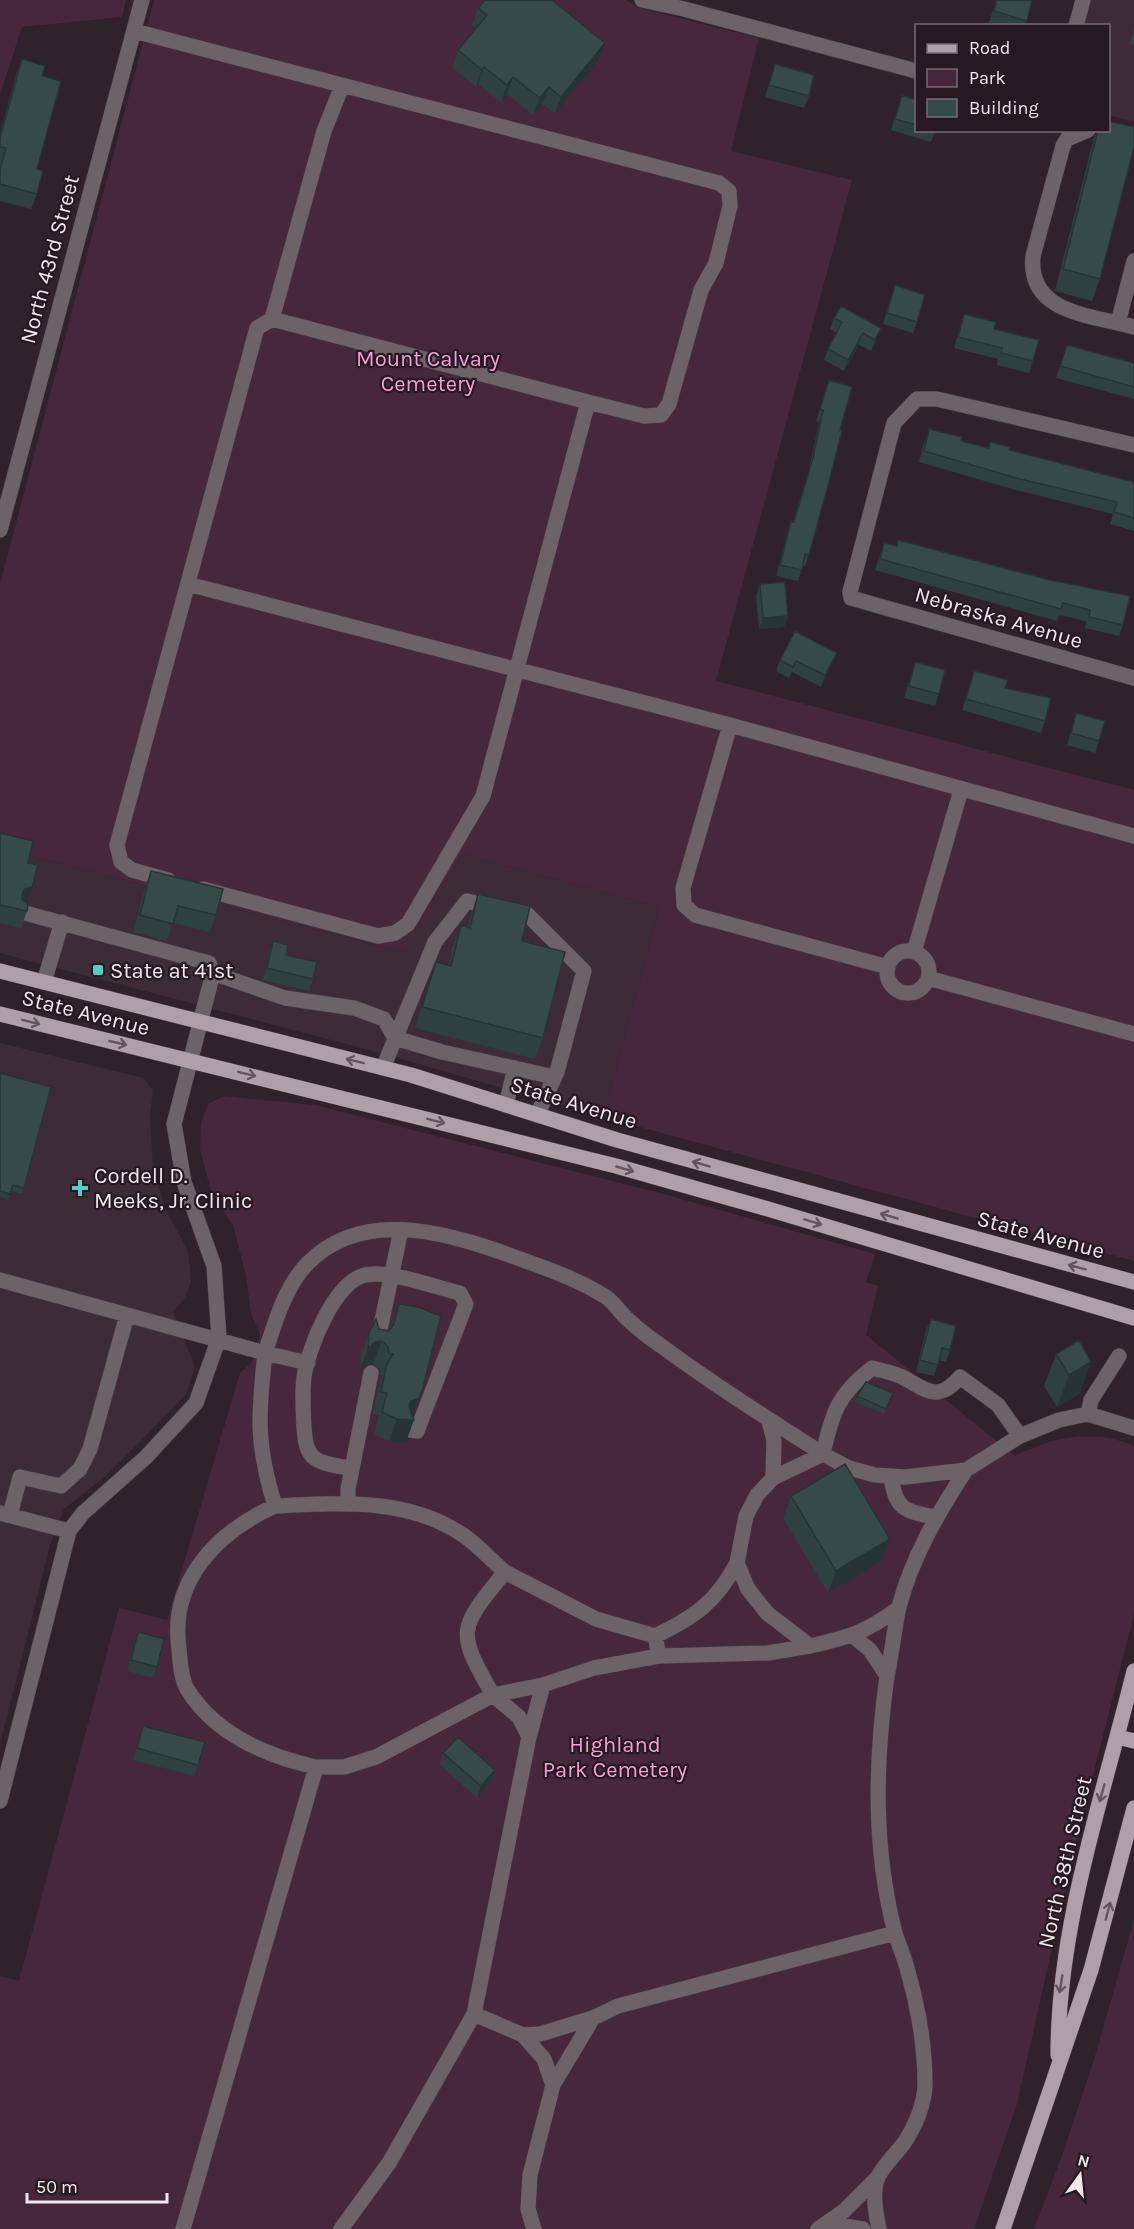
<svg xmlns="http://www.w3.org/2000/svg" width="1134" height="2229" font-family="Karla,sans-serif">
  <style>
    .built { fill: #3e2b38 }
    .green { fill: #46273c }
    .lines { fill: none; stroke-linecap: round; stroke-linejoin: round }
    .minor-casing { stroke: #4b3e46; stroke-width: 16 }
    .major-casing { stroke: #4b3e46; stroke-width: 16 }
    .minor { stroke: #6b6368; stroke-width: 15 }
    .major { stroke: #ae9fa9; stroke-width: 15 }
    .wall { fill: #2e403f }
    .shaded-wall { fill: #263433 }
    .building { fill: #364b49; stroke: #263433; stroke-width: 1.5 }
    .oneway { stroke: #63555f }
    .poi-dot { fill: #56cec3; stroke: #261922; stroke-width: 2 }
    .labels { text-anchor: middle; stroke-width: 4.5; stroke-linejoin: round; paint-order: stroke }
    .street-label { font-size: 22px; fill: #f1e7ed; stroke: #261922 }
    .park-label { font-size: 22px; fill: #f39fd8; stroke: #261922 }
    .poi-label { font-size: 22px; fill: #f1e7ed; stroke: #261922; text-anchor: start }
  </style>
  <rect width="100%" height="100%" fill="#30222b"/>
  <path class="built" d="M1089,0H1134V122L1109,115L1108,26H1082Z
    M0,848L402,952L462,854L660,907L603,1117L377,1052L0,953Z
    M0,1043L143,1078L153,1090L150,1117L153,1167L166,1210L188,1251L191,1281L185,1298L173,1312L195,1367L186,1395L108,1474L64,1509L50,1545L0,1744Z"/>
  <path class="green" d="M0,0H126L122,17L22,27L0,95Z
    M154,0H626L639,8L759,38L731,151L852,180L716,681L1134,790V1261L603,1117L660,907L462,854L403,952L0,848V584Z
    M224,1096L315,1105L667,1195L875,1254L866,1282L878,1286L866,1335L1015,1456C1052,1437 1094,1428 1134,1446V1614L1076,1842L1017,2104L974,2229H0V1976L19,1981L119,1608L167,1620L240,1373L252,1362L260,1335L251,1313L246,1276L233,1225L212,1194L200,1150L201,1123L208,1104Z
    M1134,1920V2229H1034L1063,2153L1096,2053Z"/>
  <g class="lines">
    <g class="minor-casing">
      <path id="minor" d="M642,0L684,9L916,71
        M1076,26L1083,0
        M134,31L719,183L729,191L730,206L716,263L701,290L669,404L661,415L644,416L588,402L272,319L257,328L117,845L121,862L132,870L168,880
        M1088,130L1067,139L1063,146L1033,256C1027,314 1092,315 1134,327
        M272,319L324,131L342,86
        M1118,323L1134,261
        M1134,445L937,399H917L894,423L850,592L851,598L1134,678
        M0,530L142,0
        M188,584L730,725L1134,836
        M730,725L683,888L684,905L695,915L888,967
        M203,889L378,936L395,933L408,924L483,796L588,402
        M887 972a21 21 0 1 1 42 0a21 21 0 1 1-42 0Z
        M914,952L961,790
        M213,973L285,998L354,1008L384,1019L395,1038L442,1052L554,1077
        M928,978L1134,1034
        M44,982L62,922
        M383,1068L435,942L467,901L527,914L584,971L557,1072L537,1115
        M506,1105L515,1068
        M0,1280L265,1353C275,1323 285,1286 308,1263C367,1204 457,1236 523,1260C551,1270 581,1281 606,1297C613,1302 619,1310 625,1317C636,1327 648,1337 660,1345C713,1384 768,1419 823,1454C832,1413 838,1394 872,1368C883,1371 896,1373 906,1379C928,1392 940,1401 960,1377L998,1405L1020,1436
        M377,1344L401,1230
        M308,1363L265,1353C258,1416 256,1444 275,1506C217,1532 169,1581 179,1649C180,1661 181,1678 187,1689C215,1734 266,1756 316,1767
        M1088,1414L1091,1400L1119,1356
        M769,1420L774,1441L773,1478
        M352,1469C341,1466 322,1465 313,1457C305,1449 305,1437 304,1427C303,1410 302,1393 304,1377C308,1349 333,1286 362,1276C385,1268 434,1287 460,1293L466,1304L417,1431L410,1430
        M891,1476C895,1509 905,1512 936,1517
        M348,1502V1489L371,1373
        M275,1506C339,1503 407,1497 463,1535C478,1545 491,1560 505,1572
        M0,1513L69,1531
        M10,1515L20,1477L61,1486L80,1469L90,1449L127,1315
        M899,1608C866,1632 850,1637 810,1646L767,1613L748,1589L737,1563L746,1516L757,1495L773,1478L823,1454L849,1468L875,1475L905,1477L966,1470L1020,1436L1059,1420L1088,1414L1134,1428
        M655,1636C695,1617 716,1602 737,1563
        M853,1636L870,1650L887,1676C875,1763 873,1847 895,1933C899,1946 905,1958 908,1972C918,2007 925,2047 925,2084C925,2103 915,2127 904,2143C896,2154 885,2164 879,2175C871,2190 876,2214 879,2229
        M659,1656L594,1668L543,1685L493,1695C456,1631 458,1629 505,1572L596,1619L655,1636L659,1656L768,1653L810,1646
        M887,1676C892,1653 894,1630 899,1607C912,1557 938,1513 966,1470
        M0,1801L69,1531L83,1513L146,1457L196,1403L219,1338L214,1266L184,1182L174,1124L213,973L209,963L25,913
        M474,2014L529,1737L543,1685
        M523,2035L544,2059L553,2085
        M827,2223L863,2229
        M183,2229L316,1767H344L376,1757L493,1695L519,1717L529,1737
        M341,2229L389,2163L474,2014L523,2035L540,2034L593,2018
        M534,2229L528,2209L530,2175L553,2085L593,2018L618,2006L895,1933
        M818,2229L844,2211L878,2177"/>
    </g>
    <g class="major-casing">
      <path id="major" d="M0,971L411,1075L617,1140L1134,1282
        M0,1014L616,1166L768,1209L1134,1318
        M1118,1737L1134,1741
        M1058,2055C1058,1924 1103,1797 1134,1671
        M1003,2229L1091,1970L1134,1808"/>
    </g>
    <use href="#minor" class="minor"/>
    <use href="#major" class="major"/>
  </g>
  <path class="wall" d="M996,0H1032L1025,26H1000L989,23Z
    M478,8L605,43L599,59L555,114L542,104L533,115L507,94L501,102L478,84L476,87L452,67L458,50L476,28L472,25Z
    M1134,26V45L1130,44Z
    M22,59L42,76L37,194L31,209L0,201V133L16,75Z
    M775,64L809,96L804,108L765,97Z
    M902,95L916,100V130H935L931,142L891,130Z
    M1097,130H1108L1100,279L1092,301L1055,291L1093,141Z
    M895,285L917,322L913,333L883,324Z
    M964,314L994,329L1033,361L1029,373L997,365L998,359L954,348L960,326Z
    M834,318L881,328L877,339L871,351L859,345L844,371L824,360L828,349L837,333L830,329Z
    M1067,345L1134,363V399L1056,378Z
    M829,380L840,430L809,555L805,566H803L798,581L776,576L787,533L791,521L793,522L809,470L819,422L816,421Z
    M929,429L961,441L988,448L990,442L1009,450L1134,482V531L1110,524L1113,514L1016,490L919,462L925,440Z
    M898,540L1046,579L1123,625L1119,636L1085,628L1086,621L1059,615L1057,621L875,570L884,543L896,546Z
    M760,584L788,616L784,627L759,629L756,596Z
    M780,660L832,664L821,687L792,672L789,678L776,671Z
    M915,662L939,694L935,706L904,698Z
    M974,671L1005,688L1045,721L1041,733L962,710Z
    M1076,713L1099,741L1095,753L1067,745Z
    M0,833L28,863L27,911L21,928L0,923Z
    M151,871L216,915L210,932L173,923L167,941L133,932L145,888Z
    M478,894L522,941L543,1038L535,1059L415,1028L436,962L448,965L453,946L461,925L468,927L471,915Z
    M273,941L286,955L313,979L309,991L263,980L269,952Z
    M0,1073L24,1188L22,1194L11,1191L8,1200L0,1197Z
    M399,1304L413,1415L406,1442L389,1441L374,1434L379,1415L373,1414L378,1388L382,1376L380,1375V1369L373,1364H367L360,1370L361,1355L369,1333L379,1329L389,1331L390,1329Z
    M931,1319L950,1350L946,1362L939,1360L934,1376L916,1372L926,1330Z
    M1056,1354L1080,1394L1057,1407L1044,1386Z
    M893,1393L884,1414L855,1402L857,1396Z
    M791,1496L882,1561L828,1593L783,1518Z
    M138,1632L157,1667L153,1678L127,1671L134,1643Z
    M143,1726L198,1765L194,1776L133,1760Z
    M443,1753L495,1770L491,1781L477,1798L439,1764Z"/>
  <path class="shaded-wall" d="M605,43L599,59L555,114L561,97Z
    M484,67L478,84L476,87L482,70Z
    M513,77L507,94L501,102L507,85Z
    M549,87L542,104L533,115L540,98Z
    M881,328L877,339L871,351L875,340Z
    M863,333L859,345L844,371L848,360Z
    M788,616L784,627L759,629L763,618Z
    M837,653L832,664L821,687L825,675Z
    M32,887L26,904L19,906L16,911L22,894L25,889Z
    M382,1341L373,1364H367L360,1370L368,1348L375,1342Z
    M1091,1362L1080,1394L1057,1407L1069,1375Z
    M423,1388L411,1419L414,1420L406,1442L389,1441L397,1419Z
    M890,1539L882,1561L828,1593L836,1571Z
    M495,1770L491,1781L477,1798L481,1786Z"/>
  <path class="building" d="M485,0H552L605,43L561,97L549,87L540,98L513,77L507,85L484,67L482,70L458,50L487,15L478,8Z
    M997,0H1032L1027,21L994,11Z
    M22,59L45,66L42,76L61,81L37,169L43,171L37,194L0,184V170L6,148L0,147V138Z
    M775,64L814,75L809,96L769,85Z
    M902,95L916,100V125L895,119Z
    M1108,121L1134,127V147L1100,279L1063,269L1098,130H1108Z
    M895,285L925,295L917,322L887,313Z
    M841,306L881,328L875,340L863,333L848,360L828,349L842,322L834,318Z
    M964,314L996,322L994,329L1039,340L1033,361L1001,353L1002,348L958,337Z
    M1067,345L1134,363V387L1060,366Z
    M829,380L852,387L840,430L842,431L829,482L809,555L805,554L802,570L780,565L791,521L794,522L813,458L823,410L820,409Z
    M929,429L962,437L961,441L989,448L990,442L1010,447L1009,450L1134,482V518L1114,512L1117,502L1020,479L924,451Z
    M898,540L1046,579L1130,596L1123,625L1089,617L1090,610L1063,603L1061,609L880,559L884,543L897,546Z
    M785,582L788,616L763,618L760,584Z
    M795,631L837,653L825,675L796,661L793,667L780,660Z
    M915,662L945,670L939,694L909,686Z
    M974,671L1008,680L1005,688L1051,698L1045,721L966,699Z
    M1076,713L1105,721L1099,741L1071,733Z
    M0,833L33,841L28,863L38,865L32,887L25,889L22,894V899L28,905L27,911L0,905Z
    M151,871L223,889L216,915L178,906L173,924L140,915Z
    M478,894L530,906L522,941L565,952L543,1038L422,1007L436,962L451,966L461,925L470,928Z
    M273,941L288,945L286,955L317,962L313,979L267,968Z
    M0,1073L51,1087L24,1188L13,1185L10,1194L0,1191Z
    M399,1304L418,1307L441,1316L423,1388L419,1398L411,1401L409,1406L414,1420L397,1419L382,1412L387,1393L381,1392L386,1366L393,1354L389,1353L388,1347L382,1341L375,1342L368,1348L369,1333L376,1319L379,1329L389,1331L394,1324Z
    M931,1319L956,1326L950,1350L942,1348L938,1365L920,1360Z
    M1079,1340L1091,1362L1069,1375L1056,1354Z
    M866,1382L893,1393L886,1409L857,1396Z
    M845,1464L890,1539L836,1571L791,1496Z
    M138,1632L164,1639L157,1667L131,1660Z
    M143,1726L205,1742L198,1765L137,1748Z
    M458,1737L495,1770L481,1786L443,1753Z"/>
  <defs><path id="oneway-shaft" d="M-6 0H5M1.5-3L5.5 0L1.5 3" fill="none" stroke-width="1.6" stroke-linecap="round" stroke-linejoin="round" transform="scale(1.5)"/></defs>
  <g class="oneway">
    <use href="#oneway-shaft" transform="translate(31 1022) rotate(14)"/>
    <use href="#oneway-shaft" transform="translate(118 1043) rotate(13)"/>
    <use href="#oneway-shaft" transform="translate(355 1061) rotate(-166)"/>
    <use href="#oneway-shaft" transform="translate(247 1074) rotate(14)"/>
    <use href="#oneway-shaft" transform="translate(436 1121) rotate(14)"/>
    <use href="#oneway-shaft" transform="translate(701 1164) rotate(-164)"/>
    <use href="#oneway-shaft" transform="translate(625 1169) rotate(16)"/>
    <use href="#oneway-shaft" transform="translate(889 1216) rotate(-164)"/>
    <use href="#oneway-shaft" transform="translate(813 1222) rotate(17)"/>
    <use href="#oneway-shaft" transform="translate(1077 1267) rotate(-165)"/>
    <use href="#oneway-shaft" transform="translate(1102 1793) rotate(106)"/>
    <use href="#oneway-shaft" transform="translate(1108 1911) rotate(-75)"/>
    <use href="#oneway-shaft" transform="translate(1061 1984) rotate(99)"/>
  </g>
  <g class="poi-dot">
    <rect x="92" y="964" width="12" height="12" rx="3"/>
    <path d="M77 1179h6v6h6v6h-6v6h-6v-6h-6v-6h6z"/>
  </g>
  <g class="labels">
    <g class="street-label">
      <text transform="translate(49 259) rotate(-75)" y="8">North 43rd Street</text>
      <text transform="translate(999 617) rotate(16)" y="8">Nebraska Avenue</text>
      <text transform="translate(86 1012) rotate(14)" y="8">State Avenue</text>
      <text transform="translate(574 1102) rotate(17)" y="8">State Avenue</text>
      <text transform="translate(1041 1234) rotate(15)" y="8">State Avenue</text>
      <text transform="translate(1064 1862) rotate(-77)" y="8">North 38th Street</text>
    </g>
    <g class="park-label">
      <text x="428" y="366">Mount Calvary<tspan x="428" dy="25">Cemetery</tspan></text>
      <text x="615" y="1752">Highland<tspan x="615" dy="25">Park Cemetery</tspan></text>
    </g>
    <g class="poi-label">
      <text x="110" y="978">State at 41st</text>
      <text x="94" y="1183">Cordell D.<tspan x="94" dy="25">Meeks, Jr. Clinic</tspan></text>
    </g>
  </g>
  <rect x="915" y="24" width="195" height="108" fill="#261922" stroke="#776b73" stroke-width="1.5"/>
  <rect x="927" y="44" width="30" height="9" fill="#ae9fa9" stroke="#776b73" stroke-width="1.5"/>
  <text x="969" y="54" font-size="18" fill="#f1e7ed">Road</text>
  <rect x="927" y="69" width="30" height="18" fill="#46273c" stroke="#776b73" stroke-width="1.5"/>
  <text x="969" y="84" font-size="18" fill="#f1e7ed">Park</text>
  <rect x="927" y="99" width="30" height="18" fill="#364b49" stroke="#776b73" stroke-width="1.5"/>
  <text x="969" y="114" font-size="18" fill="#f1e7ed">Building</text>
  <g transform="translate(1080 2175) rotate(15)" stroke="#261922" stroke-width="4.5" paint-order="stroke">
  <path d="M0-4.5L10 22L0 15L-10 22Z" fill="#f1e7ed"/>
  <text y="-9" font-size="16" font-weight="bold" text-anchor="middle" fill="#f1e7ed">N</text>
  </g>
  <path d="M27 2193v9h140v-9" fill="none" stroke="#f1e7ed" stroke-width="3"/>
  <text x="36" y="2193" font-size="18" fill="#f1e7ed" stroke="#261922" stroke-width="4.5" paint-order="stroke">50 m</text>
</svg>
